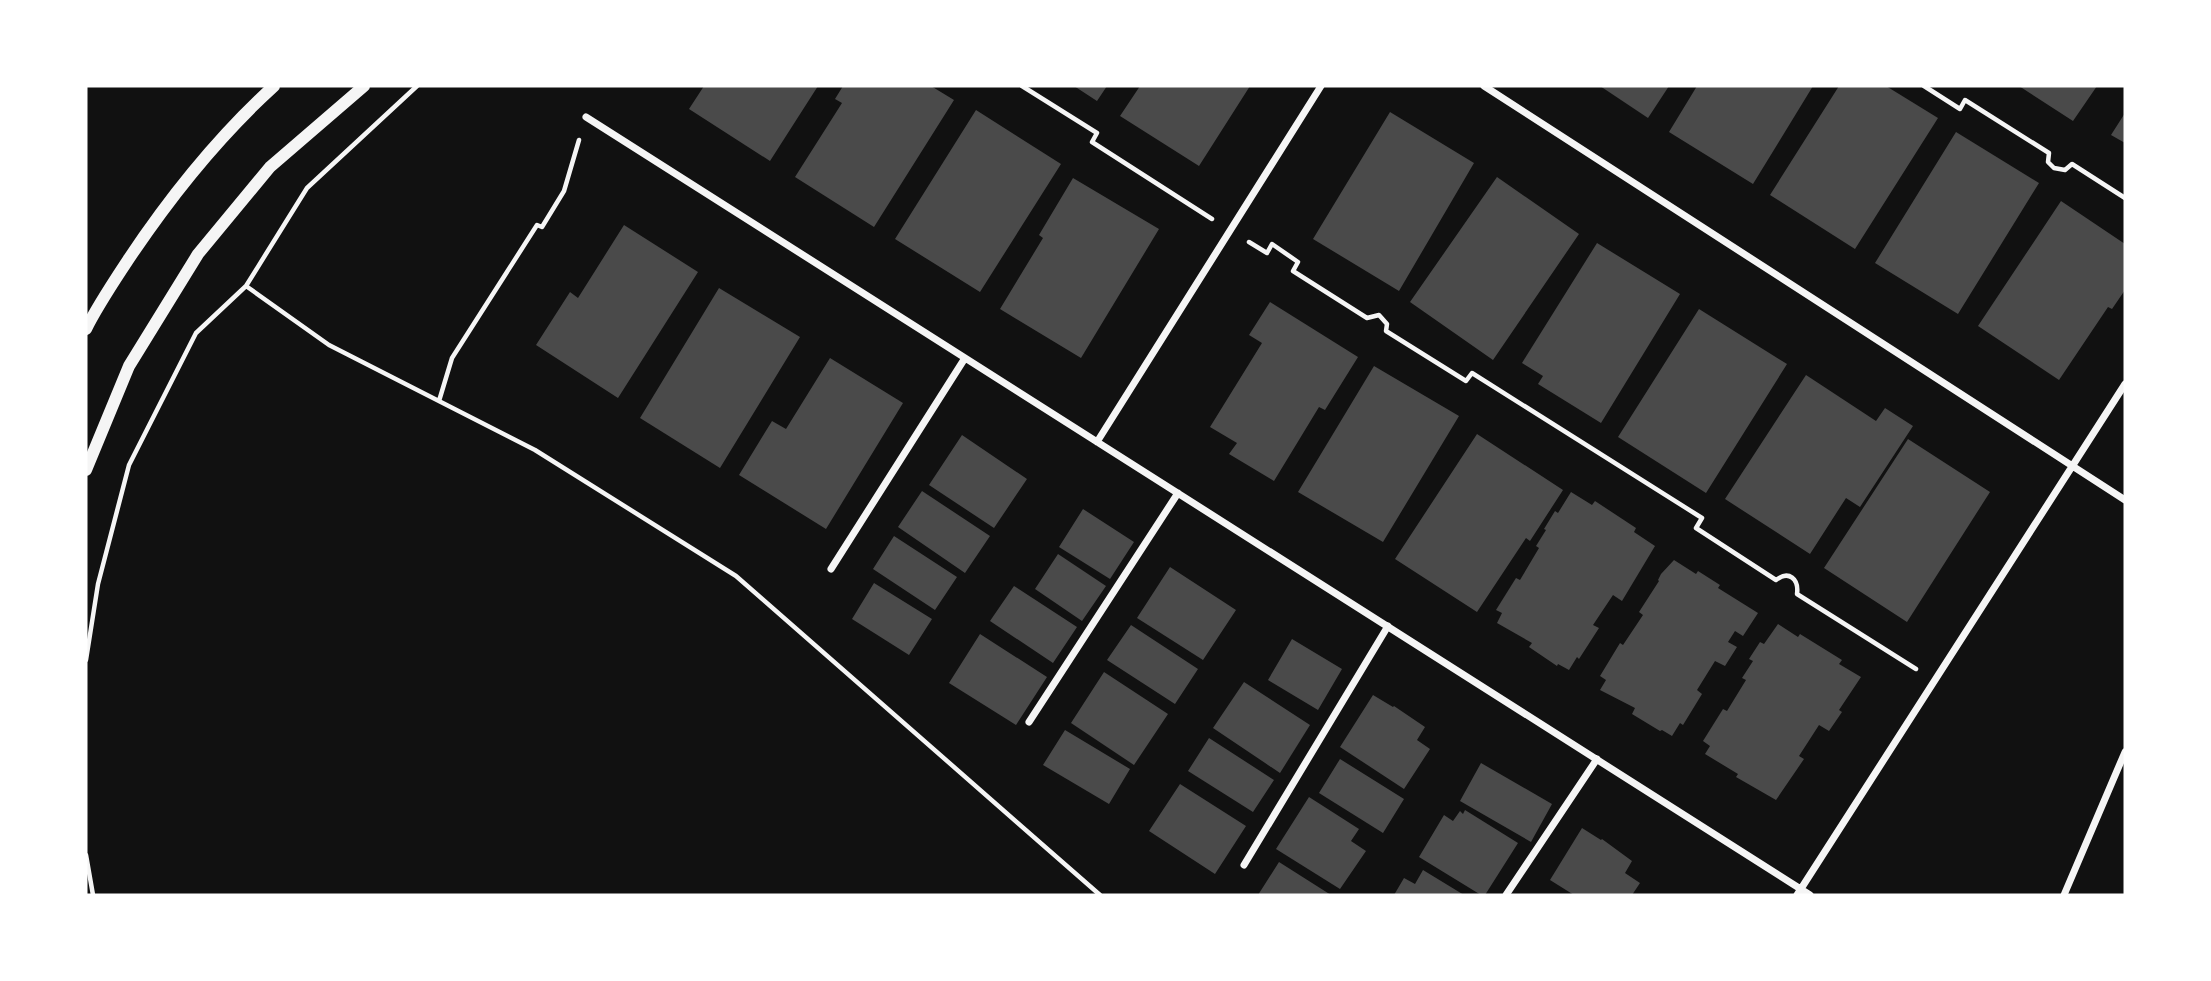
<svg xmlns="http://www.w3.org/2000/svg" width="2211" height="981" font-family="Cabin,sans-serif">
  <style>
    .building { fill: #4a4a4a }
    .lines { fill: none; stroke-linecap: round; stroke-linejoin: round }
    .path { stroke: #f5f5f5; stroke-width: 4.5 }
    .minor { stroke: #f5f5f5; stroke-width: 7 }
    .tertiary { stroke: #f5f5f5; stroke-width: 12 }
  </style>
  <rect width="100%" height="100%" fill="#111"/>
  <path class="building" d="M704,86H818L770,161L689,109Z
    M843,86H931L954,100L874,227L795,177L842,103L835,99Z
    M1074,86H1107L1097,101Z
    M1140,86H1250L1199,166L1120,116Z
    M1600,86H1669L1648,118Z
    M1697,86H1813L1753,184L1669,132Z
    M1839,86H1886L1938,118L1855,249L1770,195Z
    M2019,86H2097L2073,121Z
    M976,110L1061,164L980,292L895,239Z
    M1390,112L1474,163L1399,291L1313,239Z
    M2125,113V143L2111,135Z
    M1956,132L2039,183L1958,314L1875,263Z
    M1497,177L1579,234L1493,360L1410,302Z
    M1073,178L1159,229L1081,358L1000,309L1043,238L1039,235Z
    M2061,201L2125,244V290L2112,309L2108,307L2059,380L1978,326Z
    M624,225L698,272L618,398L536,345L570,292L578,298Z
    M1597,243L1680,294L1601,423L1538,384L1543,376L1522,363Z
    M719,288L800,337L720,468L640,418Z
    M1270,302L1358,357L1325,410L1319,407L1274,481L1229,454L1237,443L1210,427L1262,343L1249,335Z
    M1699,309L1787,364L1706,493L1618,437Z
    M830,358L903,403L826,529L739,475L772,421L786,429Z
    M1374,366L1459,416L1383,542L1298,492Z
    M1806,375L1876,421L1885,408L1913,426L1860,507L1846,498L1810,554L1725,499Z
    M1477,434L1563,490L1530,541L1526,538L1477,612L1395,559Z
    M962,435L1027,479L994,528L929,485Z
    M1908,439L1990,492L1907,622L1824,568Z
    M922,491L990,536L965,573L898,527Z
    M1571,492L1592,505L1595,501L1636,528L1634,532L1655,546L1622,601L1613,595L1593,625L1599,628L1579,659L1577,657L1569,670L1558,664L1557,666L1529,647L1532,643L1497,623L1502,613L1496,610L1516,578L1520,580L1539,548L1536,546L1546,530L1544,529L1555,511L1558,513Z
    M1083,509L1134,542L1110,579L1059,547Z
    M894,536L957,577L935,610L873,569Z
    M1058,554L1106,586L1082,621L1035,589Z
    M1674,560L1696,574L1698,571L1720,585L1718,588L1758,613L1743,636L1735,631L1728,642L1737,647L1725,666L1715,661L1697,690L1702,694L1683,725L1680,723L1672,736L1662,730L1660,731L1632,714L1635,708L1600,690L1606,680L1600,676L1620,643L1623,645L1643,615L1639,612L1659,581L1658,580L1661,574Z
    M1170,567L1236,610L1203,660L1137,618Z
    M874,583L932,619L909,655L852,619Z
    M1014,586L1077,627L1053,663L990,621Z
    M1778,624L1798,637L1800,634L1842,660L1839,664L1861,677L1839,710L1842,712L1829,731L1819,725L1799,756L1804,759L1776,800L1736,777L1738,774L1705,754L1710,746L1703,741L1723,709L1727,711L1746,680L1742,678L1753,661L1749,659L1760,642L1764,644Z
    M1131,625L1198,669L1175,704L1107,660Z
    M980,634L1047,677L1016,725L949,683Z
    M1292,639L1342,669L1318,710L1268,680Z
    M1104,672L1168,714L1134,765L1071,723Z
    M1244,682L1310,725L1280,773L1213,728Z
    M1373,695L1393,707L1394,706L1425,727L1417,740L1430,749L1404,789L1340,747Z
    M1065,730L1130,769L1109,804L1043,765Z
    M1209,738L1274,780L1253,812L1188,771Z
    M1340,759L1404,799L1383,833L1319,793Z
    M1481,763L1552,804L1531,842L1460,801Z
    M1180,784L1246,826L1215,874L1149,831Z
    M1309,797L1359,829L1351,841L1366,851L1340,889L1276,849Z
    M1465,810L1518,843L1485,895H1481L1419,857L1444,815L1453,821L1460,811L1463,814Z
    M1582,828L1601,840L1602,839L1632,861L1625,873L1640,883L1632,895H1574L1550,880Z
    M1279,862L1331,895H1258Z
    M1423,870L1464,895H1394L1404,878L1415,884Z"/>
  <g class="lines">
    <path class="path" d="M1022,86L1097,133L1092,142L1212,219
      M1924,86L1960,109L1965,100L2049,153L2048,162L2054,168L2065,170L2072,164L2125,198
      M1249,242L1267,253L1272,244L1298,262L1293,271L1367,318L1379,315L1387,324L1386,331L1466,381L1472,373L1702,518L1696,528L1776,580C1789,570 1799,579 1797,594L1916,669
      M246,286L329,345L535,450L736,576L1100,895
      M439,401L452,358L537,225L542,227L564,191L579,140
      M86,660L98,584L129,465L196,333L246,286L307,188L417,86
      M86,855L93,895"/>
    <path class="minor" d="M1484,86L2125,500
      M586,117L1810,895
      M1097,442L1321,86
      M831,569L965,358
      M1029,722L1178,493
      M1244,865L1388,626
      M1506,895L1597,759
      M1797,895L2125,384
      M2064,895L2125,752"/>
    <path class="tertiary" d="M86,329C98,305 113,283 128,260C170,197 218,137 274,86
      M86,470L129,366L198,254L270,167L364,86"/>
  </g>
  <rect width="2211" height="981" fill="none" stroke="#ffffff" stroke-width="175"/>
</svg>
